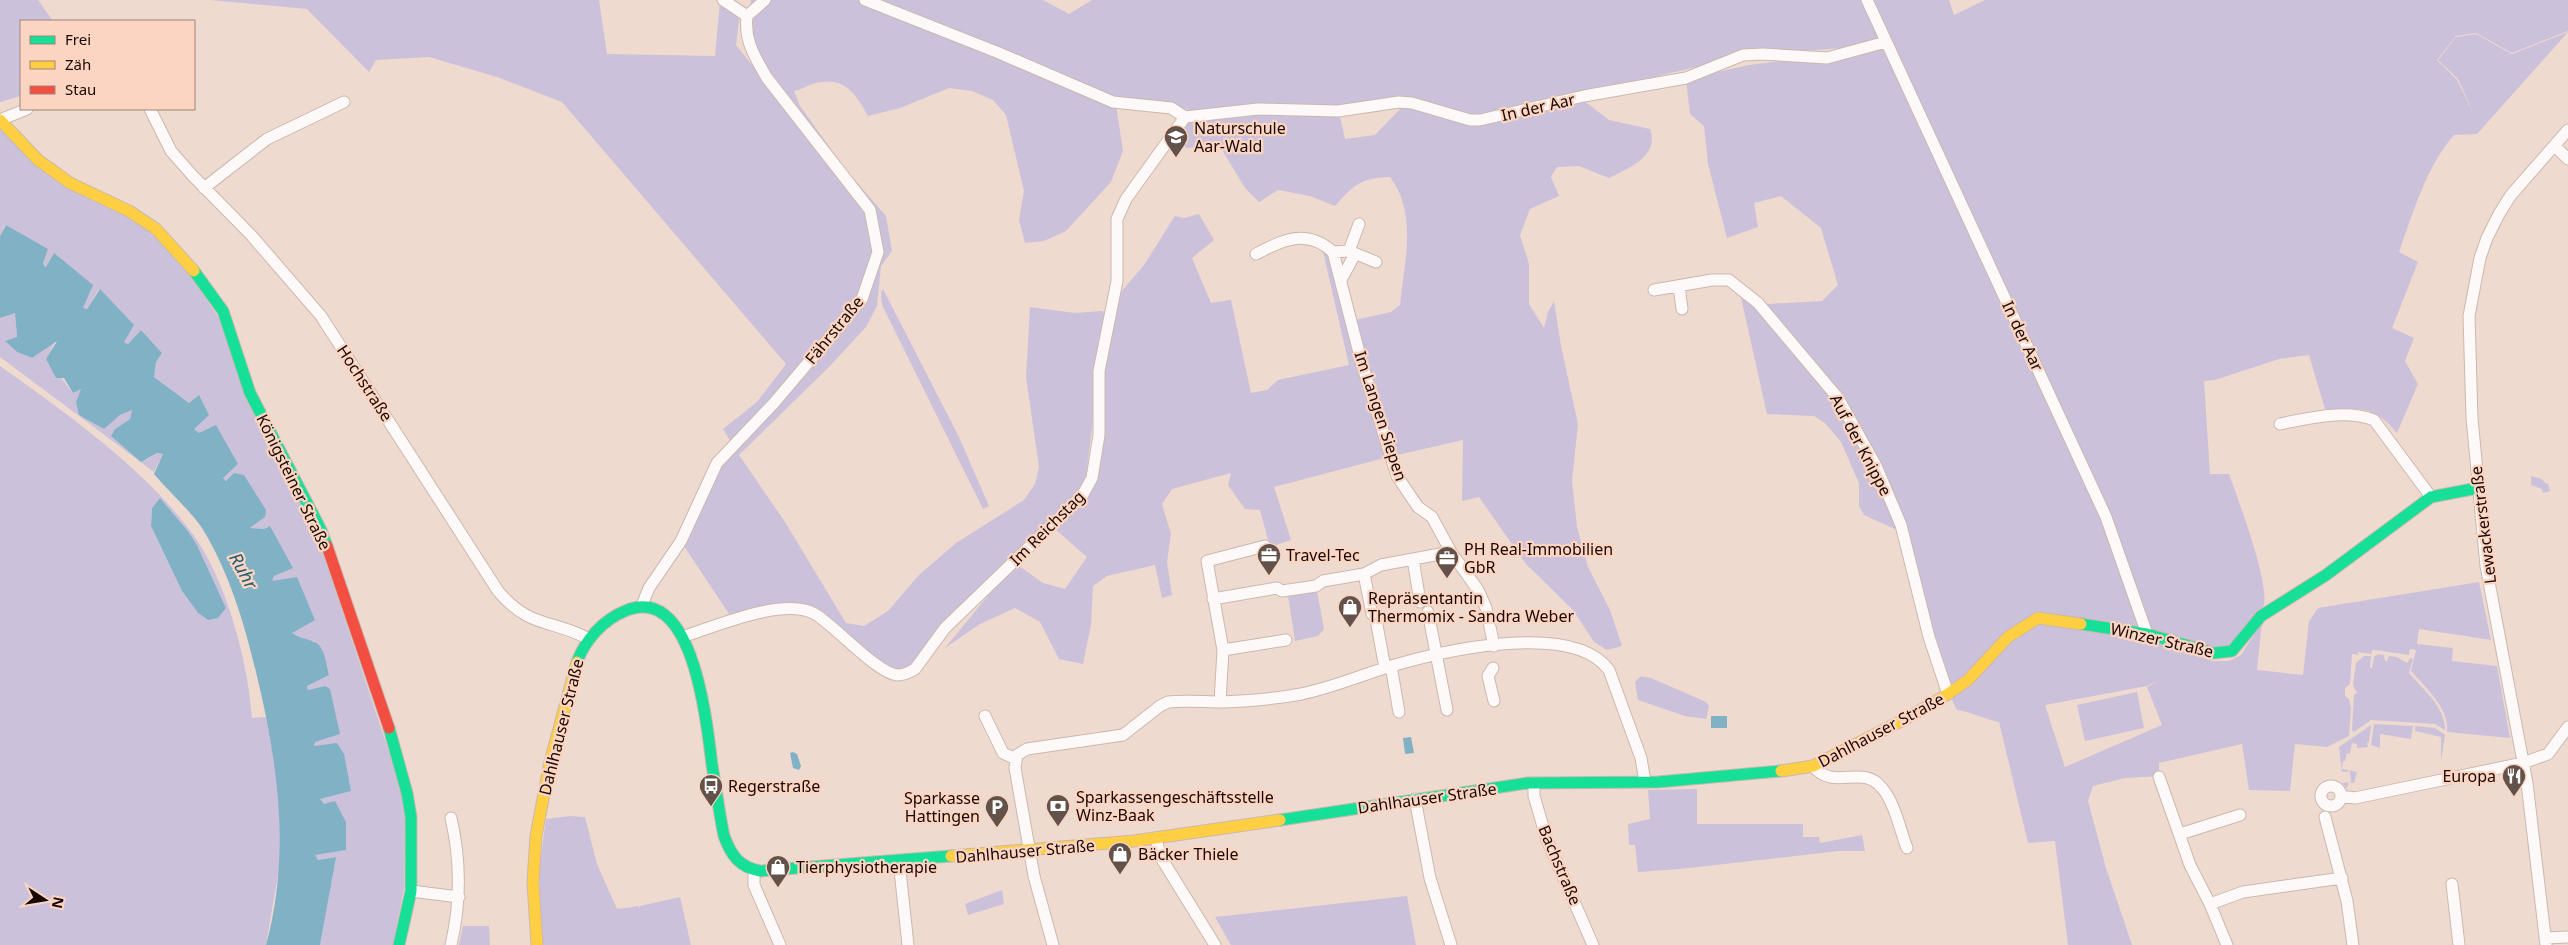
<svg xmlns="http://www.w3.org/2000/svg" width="2568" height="945" font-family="'Noto Sans',sans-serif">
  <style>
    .green { fill: #ccc1db; fill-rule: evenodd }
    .water { fill: #80b1c5 }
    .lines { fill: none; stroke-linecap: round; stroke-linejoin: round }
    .street-casing { stroke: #cab8af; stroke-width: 13 }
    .fast-casing { stroke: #cab8af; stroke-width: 13 }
    .slow-casing { stroke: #cab8af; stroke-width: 13 }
    .jam-casing { stroke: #cab8af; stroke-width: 13 }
    .street { stroke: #fdf9f8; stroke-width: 11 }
    .fast { stroke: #16e098; stroke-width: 11 }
    .slow { stroke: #ffcf43; stroke-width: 11 }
    .jam { stroke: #f24e42; stroke-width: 11 }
    .labels { text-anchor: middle; stroke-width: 4.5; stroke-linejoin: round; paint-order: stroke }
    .street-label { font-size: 16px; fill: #180803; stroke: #fcd5c2 }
    .poi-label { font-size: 16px; fill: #180803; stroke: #fcd5c2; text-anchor: start }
    .water-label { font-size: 18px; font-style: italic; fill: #205d75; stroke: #fcd5c2 }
  </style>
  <rect width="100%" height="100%" fill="#efdacf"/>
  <path class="green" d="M0,0H38L53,21H21V96L0,102Z
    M210,0H599L607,54L715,56L720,2L740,11L736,45L868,211L877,252L860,299L732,444L723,429L757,402L786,364L562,102L497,77L429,57L376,60L369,72L307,9Z
    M751,0H1043L1069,14L1092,0H1864L1886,44L1737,57L1480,119L1406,99L1343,109L1196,111L1115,98L1123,151L1111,182L1066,231L1044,241L1025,243L1019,220L1024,191L1006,115L993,100L972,91L949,88L900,108L868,116C855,92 843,75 813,84C806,86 801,90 794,91L800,106L846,170L886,216L892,251L881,266L877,306L866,327L829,367L739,455L785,522L846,623L864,626L888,611L919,575L956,543L1024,500L1035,484L1039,467L1026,377L1030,307L1075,313L1102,311L1106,315L1085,484L898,680L816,611L731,617L684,546L725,453L864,299L880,253L871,208L746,44Z
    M1869,0H1949L1954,15L1985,0H2568V31L2512,53L2476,33L2456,36L2437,60L2457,80L2475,117L2458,79L2438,60L2456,37L2476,34L2512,54L2568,32L2477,134L2454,135C2426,167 2413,213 2399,252L2418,262L2392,328L2414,338L2405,361L2418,384L2397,433C2373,404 2361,409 2325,409L2309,355L2279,359L2215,380L2204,381L2210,474H2229C2237,497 2272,588 2263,607C2257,620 2239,638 2229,650L2038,616L1949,689L1906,534L1864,515L1859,506V483L1841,442L1825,423L1814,416L1767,414L1740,293L1757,307L1768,304L1822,301L1838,285L1821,228L1781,196L1754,203L1758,227L1727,238L1708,164L1704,126L1690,114L1686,79L1749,65L1884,48Z
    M1583,100L1609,120L1650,129C1660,156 1629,168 1609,178L1579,166L1557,167L1551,177L1559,196L1530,209L1520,235L1529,264V304L1544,328L1548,312L1554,301L1561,346L1578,424L1572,481L1577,527L1588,567L1610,610L1622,646L1607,650L1594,642L1573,610L1526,564L1479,497L1462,501L1463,440L1393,456L1355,320L1391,312L1400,305C1404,263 1418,214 1390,177C1360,178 1354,185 1335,206L1310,196L1278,190L1259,202L1245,188L1221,148L1207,146L1186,148L1179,137L1178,129L1187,120L1260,111L1340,116L1345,139L1375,135L1402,107L1480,124Z
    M0,121L56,180L128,214L179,258L219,318L311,517L405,800L404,888L393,945H320L335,857L318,860L314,854L345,850L346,822L335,802L324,804L319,799L350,791L314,746L325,686L308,690L307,686L329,674L314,641H304L291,633L271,581L274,576L270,526L264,529L250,528L265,517L222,477L238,464L193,429L199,395L189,403L153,376L156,362L162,353L141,330L128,344L124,342L99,289L87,309L82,308L54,253L47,267L43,264L48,249L5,225L0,236Z
    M1199,214L1214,240L1192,258L1211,303L1231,300L1251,393L1267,390L1278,380L1349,365L1322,247L1328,252L1388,457L1274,487L1291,540L1270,547L1260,510L1245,509L1228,485L1231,473L1172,489L1162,504L1171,534L1167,562L1172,595L1162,598L1155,565L1107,576L1093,586L1091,625L1083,664L1059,659L1040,622L1015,608L980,624L945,648L1015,563L1043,583L1065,589L1087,557L1056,530L1093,489L1105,372L1121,292L1144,265L1175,216L1184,218Z
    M883,289L959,437L989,506L983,509L882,305L881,293Z
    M15,312L17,338L5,341L17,352L32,358L55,341L47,359L73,393L81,388L104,429L120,415L132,410L130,419L115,429L146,460L157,453L163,454L154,472L0,357V318Z
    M0,366C65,412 141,466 189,529C225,574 248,661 252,718L267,717L279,789L280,863L266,945H0ZM160,498L188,531L197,545L226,608L208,620L198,613L182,591L151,526L152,508Z
    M2531,476L2542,479L2546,484L2548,483L2550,491L2543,493L2542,489L2531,485Z
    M2479,582L2491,640L2419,629L2417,644L2453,648L2452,661L2497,666L2510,738L2447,732C2450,709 2426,688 2411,671L2416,650L2410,649L2409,655L2376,650H2372L2371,654L2358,652V655L2352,654L2350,684L2345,688V696L2349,699L2351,708L2349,736L2327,747L2295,744L2290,791L2249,790L2242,744L2159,763V776L2125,778L2093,786L2088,801L2106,868L2132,945H2068L2055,841L2028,843L1999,722C1984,719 1972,712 1957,710L1951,698L1993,655L2043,621L2152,641L2213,661H2229L2241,655L2262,622L2257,670L2303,675L2309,621L2318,608ZM2160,680L2147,687L2162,725L2065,767L2045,705L2147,686Z
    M1317,591L1324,629L1318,636L1295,641L1288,596Z
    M2378,654L2384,655L2385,661H2387L2389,656L2397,657L2407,663L2410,658L2413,659L2409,673C2422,688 2446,708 2445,730L2435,724L2371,720L2354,732L2352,730L2354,695L2357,693L2353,685L2356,663L2364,656H2371L2370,668H2372L2374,657Z
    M1641,676L1651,678L1706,702L1709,706L1706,719L1685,716L1638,700L1635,682Z
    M2137,692L2144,728L2085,741L2077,705Z
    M2374,724L2413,726L2411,739L2380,734V748L2371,745Z
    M2371,725L2369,742L2367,743L2368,747L2357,748V744L2352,743L2350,754L2347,753L2345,761H2343L2342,769L2357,772L2354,783L2349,782L2347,788L2342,783L2351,782L2350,771L2342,772L2339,747Z
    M2415,726L2435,728L2445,735L2441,761V737L2415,731Z
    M1697,789V824H1803V837H1819L1820,843L1862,835L1865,851H1839L1680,869L1638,872L1635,845H1629L1628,824L1650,819L1648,790Z
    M570,816L585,817L597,864L617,909L639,906V909L640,906L680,897L691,945H542L539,869L546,819Z
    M1002,890L1004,904L968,915L965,904Z
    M1407,896L1416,945H1231L1215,917Z
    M463,926H489L490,945H459Z"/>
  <path class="water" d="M6,225L48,249L43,264L46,267L54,253L93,285L83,308L87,309L100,289L134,325L124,342L128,344L141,330L162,353L156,362L154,377L189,403L199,395L209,415L194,429L199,433L216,425L238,464L223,478L226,481L234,473L244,475L266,510L265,517L250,528L264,529L270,526L293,568L274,576L272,581L297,577L315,620L292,633C301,639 306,638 314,642C325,646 326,664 329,675L307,686L308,690L325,686L330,689L340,734L315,742L314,746L337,743L344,754L351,791L320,799L324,804L335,801L346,822V850L315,855L318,860L336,857L320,945H266C291,854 278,762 256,672C244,622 229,572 202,528C189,509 169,492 154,474L163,454L157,453L141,462L111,436L115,429L130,419L132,410L120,415L104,429L79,415L76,402L81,389L73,393L64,378H56L46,359L57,341L32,358L17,352L5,341L17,337L15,313L0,318V236Z
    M160,498L188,531L197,545L226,608L218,618L208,620L198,613L182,591L151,526L152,508Z
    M1711,716H1727V728H1711Z
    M1411,737L1414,753L1405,754L1403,738Z
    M793,752L797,754L801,766L799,770L793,768L790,753Z"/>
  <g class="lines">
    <g class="street-casing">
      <path id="street" d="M723,0L747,16
        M865,0L999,53L1113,102L1171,108L1185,117
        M1867,0L2106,517L2147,634
        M150,109L171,151L192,175L251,235L321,316L498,591C530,629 552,619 589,639
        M1185,117L1258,109L1338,111L1399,102L1412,103L1470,120H1480L1584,96L1686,78L1743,55L1763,54L1827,58L1886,42
        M0,120L27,109
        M2555,146L2568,159
        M204,188L267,139L344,102
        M1349,251L1359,224
        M1333,252L1349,251L1376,262
        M1256,254C1283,240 1306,228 1333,252L1362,364L1397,476L1418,507L1432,517L1451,552L1478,590L1486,608L1494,646
        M1341,280L1355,254
        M1679,286L1682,309
        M1654,290L1712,280H1729L1758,303L1838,398L1876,466L1901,525L1929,637L1948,694
        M2280,424C2308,418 2347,409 2374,420L2431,497
        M1413,559L1420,602
        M1364,574L1372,614
        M1213,599L1277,588L1282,591L1316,586L1323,581L1364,574L1381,565L1451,552
        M642,605L649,588L681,541L717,463L774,403L862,299L878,252L870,210L767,78C755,57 744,41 747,16L765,0
        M1428,612L1447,710
        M1377,625L1385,668
        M682,637C714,627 784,596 815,614C835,626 877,673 897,675C903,675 910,672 915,669L945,628L1082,496L1092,478L1099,435V371L1117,281V219L1126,199L1185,117
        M1223,650L1286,640
        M1391,666L1399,712
        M1493,668L1488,676L1494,701
        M1220,702L1223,650L1207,561L1265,546
        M985,716L1003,753L1016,759
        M1813,766C1834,792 1862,763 1882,788C1895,803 1900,830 1907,848
        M2159,777L2190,865L2210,904L2227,945
        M1534,783V796L1547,840L1593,945
        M2321 796a10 10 0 1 1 20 0a10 10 0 1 1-20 0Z
        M2341,796L2355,798L2523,763L2548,754L2568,727
        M1415,799L1430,878L1451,945
        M2325,817L2347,901L2353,945
        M2180,834L2240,815
        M1156,838L1160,856L1215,945
        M899,861L908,945
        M754,871V885L780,945
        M2452,884L2459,945
        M411,891L459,897
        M2210,904L2243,892L2342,878
        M2545,938L2568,937
        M451,945C461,902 461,861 451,818
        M1053,945L1034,876L1015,768L1017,755L1027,749L1123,735L1160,706L1168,702C1186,700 1204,702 1222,702C1248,701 1275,699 1301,694C1336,687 1368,672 1402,663C1452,649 1574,622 1609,670L1641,758L1645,782
        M2546,945L2527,783L2486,566L2472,418L2469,316L2480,258L2487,238L2499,214L2511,195L2568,130"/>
    </g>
    <g class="fast-casing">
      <path id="fast" d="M194,271L223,311L250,393L321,530L327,546
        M2081,624L2147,634L2214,653L2232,651L2261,616L2326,575L2431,497L2478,488
        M577,662C585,640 603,620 625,611C694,581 707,725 712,765C716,788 719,812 724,836C731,855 739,867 760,871L951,856
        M389,728L407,793L411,817V891L399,945
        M1280,820L1528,783L1658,782L1781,771"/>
    </g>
    <g class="slow-casing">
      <path id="slow" d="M0,120L38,160L70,183L129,211L156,229L194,271
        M1781,771L1813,766L1909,717L1948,694L1968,680L2008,637L2038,618L2081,624
        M951,856L1134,841L1280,820
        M537,945L533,882L536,836L550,762L577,662"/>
    </g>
    <g class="jam-casing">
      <path id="jam" d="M327,546L389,728"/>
    </g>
    <use href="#street" class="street"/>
    <use href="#fast" class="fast"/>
    <use href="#slow" class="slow"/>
    <use href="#jam" class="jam"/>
  </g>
  <defs>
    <g id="school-pin" transform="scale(1.25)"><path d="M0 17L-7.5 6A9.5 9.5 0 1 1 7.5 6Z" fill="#63524a" stroke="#fcd5c2"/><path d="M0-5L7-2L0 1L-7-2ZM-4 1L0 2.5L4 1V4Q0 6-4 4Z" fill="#fff"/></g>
    <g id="office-pin" transform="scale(1.25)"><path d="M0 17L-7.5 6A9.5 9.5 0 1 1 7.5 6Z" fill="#63524a" stroke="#fcd5c2"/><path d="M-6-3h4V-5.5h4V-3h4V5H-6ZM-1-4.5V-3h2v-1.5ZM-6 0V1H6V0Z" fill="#fff"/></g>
    <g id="shop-pin" transform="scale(1.25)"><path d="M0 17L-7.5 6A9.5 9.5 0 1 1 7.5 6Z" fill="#63524a" stroke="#fcd5c2"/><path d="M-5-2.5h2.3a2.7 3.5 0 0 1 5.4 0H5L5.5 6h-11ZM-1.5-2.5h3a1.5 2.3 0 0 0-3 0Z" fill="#fff"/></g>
    <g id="restaurant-pin" transform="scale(1.25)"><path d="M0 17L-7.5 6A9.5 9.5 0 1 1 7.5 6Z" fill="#63524a" stroke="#fcd5c2"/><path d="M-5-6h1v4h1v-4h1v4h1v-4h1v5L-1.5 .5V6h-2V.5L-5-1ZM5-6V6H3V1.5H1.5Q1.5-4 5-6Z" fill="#fff"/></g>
    <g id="bus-pin" transform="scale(1.25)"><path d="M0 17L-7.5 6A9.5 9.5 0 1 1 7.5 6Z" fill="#63524a" stroke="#fcd5c2"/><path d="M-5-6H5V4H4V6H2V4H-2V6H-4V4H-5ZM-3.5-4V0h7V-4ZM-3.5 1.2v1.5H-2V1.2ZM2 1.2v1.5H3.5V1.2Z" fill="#fff"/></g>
    <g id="bank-pin" transform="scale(1.25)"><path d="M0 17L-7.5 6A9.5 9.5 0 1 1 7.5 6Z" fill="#63524a" stroke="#fcd5c2"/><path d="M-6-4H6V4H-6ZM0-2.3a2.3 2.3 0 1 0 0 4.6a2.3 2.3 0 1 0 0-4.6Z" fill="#fff"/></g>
    <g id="parking-pin" transform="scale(1.25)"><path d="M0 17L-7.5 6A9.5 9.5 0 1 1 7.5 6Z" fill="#63524a" stroke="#fcd5c2"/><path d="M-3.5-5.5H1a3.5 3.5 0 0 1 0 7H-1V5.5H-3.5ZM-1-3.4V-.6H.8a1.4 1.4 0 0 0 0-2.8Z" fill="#fff"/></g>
  </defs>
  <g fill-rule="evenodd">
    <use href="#school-pin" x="1176" y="137"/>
    <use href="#office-pin" x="1269" y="555"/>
    <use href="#office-pin" x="1447" y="558"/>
    <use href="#shop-pin" x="1350" y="607"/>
    <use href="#restaurant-pin" x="2514" y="776"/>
    <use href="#bus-pin" x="711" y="786"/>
    <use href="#bank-pin" x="1058" y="806"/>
    <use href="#parking-pin" x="997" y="807"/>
    <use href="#shop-pin" x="1120" y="854"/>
    <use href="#shop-pin" x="778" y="867"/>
  </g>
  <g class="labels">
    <g class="street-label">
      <text transform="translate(1538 107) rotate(-13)" y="6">In der Aar</text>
      <text transform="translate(834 330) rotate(-51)" y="6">Fährstraße</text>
      <text transform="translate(2023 336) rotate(65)" y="6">In der Aar</text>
      <text transform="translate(365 383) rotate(57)" y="6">Hochstraße</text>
      <text transform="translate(1381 416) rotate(72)" y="6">Im Langen Siepen</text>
      <text transform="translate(1861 445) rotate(62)" y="6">Auf der Knippe</text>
      <text transform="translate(294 482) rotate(64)" y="6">Königsteiner Straße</text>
      <text transform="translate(2483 525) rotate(-97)" y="6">Lewackerstraße</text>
      <text transform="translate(1047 528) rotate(-45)" y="6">Im Reichstag</text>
      <text transform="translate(2162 640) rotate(13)" y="6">Winzer Straße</text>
      <text transform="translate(561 727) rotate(-76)" y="6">Dahlhauser Straße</text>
      <text transform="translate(1881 730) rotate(-28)" y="6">Dahlhauser Straße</text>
      <text transform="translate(1427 798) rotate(-8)" y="6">Dahlhauser Straße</text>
      <text transform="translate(1025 851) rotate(-5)" y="6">Dahlhauser Straße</text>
      <text transform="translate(1560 865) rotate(67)" y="6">Bachstraße</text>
    </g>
    <g class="poi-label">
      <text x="1194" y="134">Naturschule<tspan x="1194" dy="18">Aar-Wald</tspan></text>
      <text x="1464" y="555">PH Real-Immobilien<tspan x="1464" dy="18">GbR</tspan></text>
      <text x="1286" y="561">Travel-Tec</text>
      <text x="1368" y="604">Repräsentantin<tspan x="1368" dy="18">Thermomix - Sandra Weber</tspan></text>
      <text x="2496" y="782" text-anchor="end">Europa</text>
      <text x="728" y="792">Regerstraße</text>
      <text x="1076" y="803">Sparkassengeschäftsstelle<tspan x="1076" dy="18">Winz-Baak</tspan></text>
      <text x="980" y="804" text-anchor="end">Sparkasse<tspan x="980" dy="18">Hattingen</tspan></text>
      <text x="1138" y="860">Bäcker Thiele</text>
      <text x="796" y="873">Tierphysiotherapie</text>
    </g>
    <g class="water-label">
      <text transform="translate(243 571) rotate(61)" y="6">Ruhr</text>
    </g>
  </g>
  <rect x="20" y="20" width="175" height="90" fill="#fcd5c2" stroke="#a18376"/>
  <rect x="30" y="36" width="25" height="8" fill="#16e098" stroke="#a18376"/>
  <text x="65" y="45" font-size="15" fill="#180803">Frei</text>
  <rect x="30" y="61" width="25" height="8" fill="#ffcf43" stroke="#a18376"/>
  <text x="65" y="70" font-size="15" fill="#180803">Zäh</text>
  <rect x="30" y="86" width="25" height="8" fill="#f24e42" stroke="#a18376"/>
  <text x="65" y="95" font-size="15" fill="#180803">Stau</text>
  <g transform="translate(45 900) rotate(102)" stroke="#fcd5c2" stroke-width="4" paint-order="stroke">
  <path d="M0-4L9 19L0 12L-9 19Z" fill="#180803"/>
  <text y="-8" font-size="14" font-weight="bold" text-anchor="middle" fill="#180803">N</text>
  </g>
</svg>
